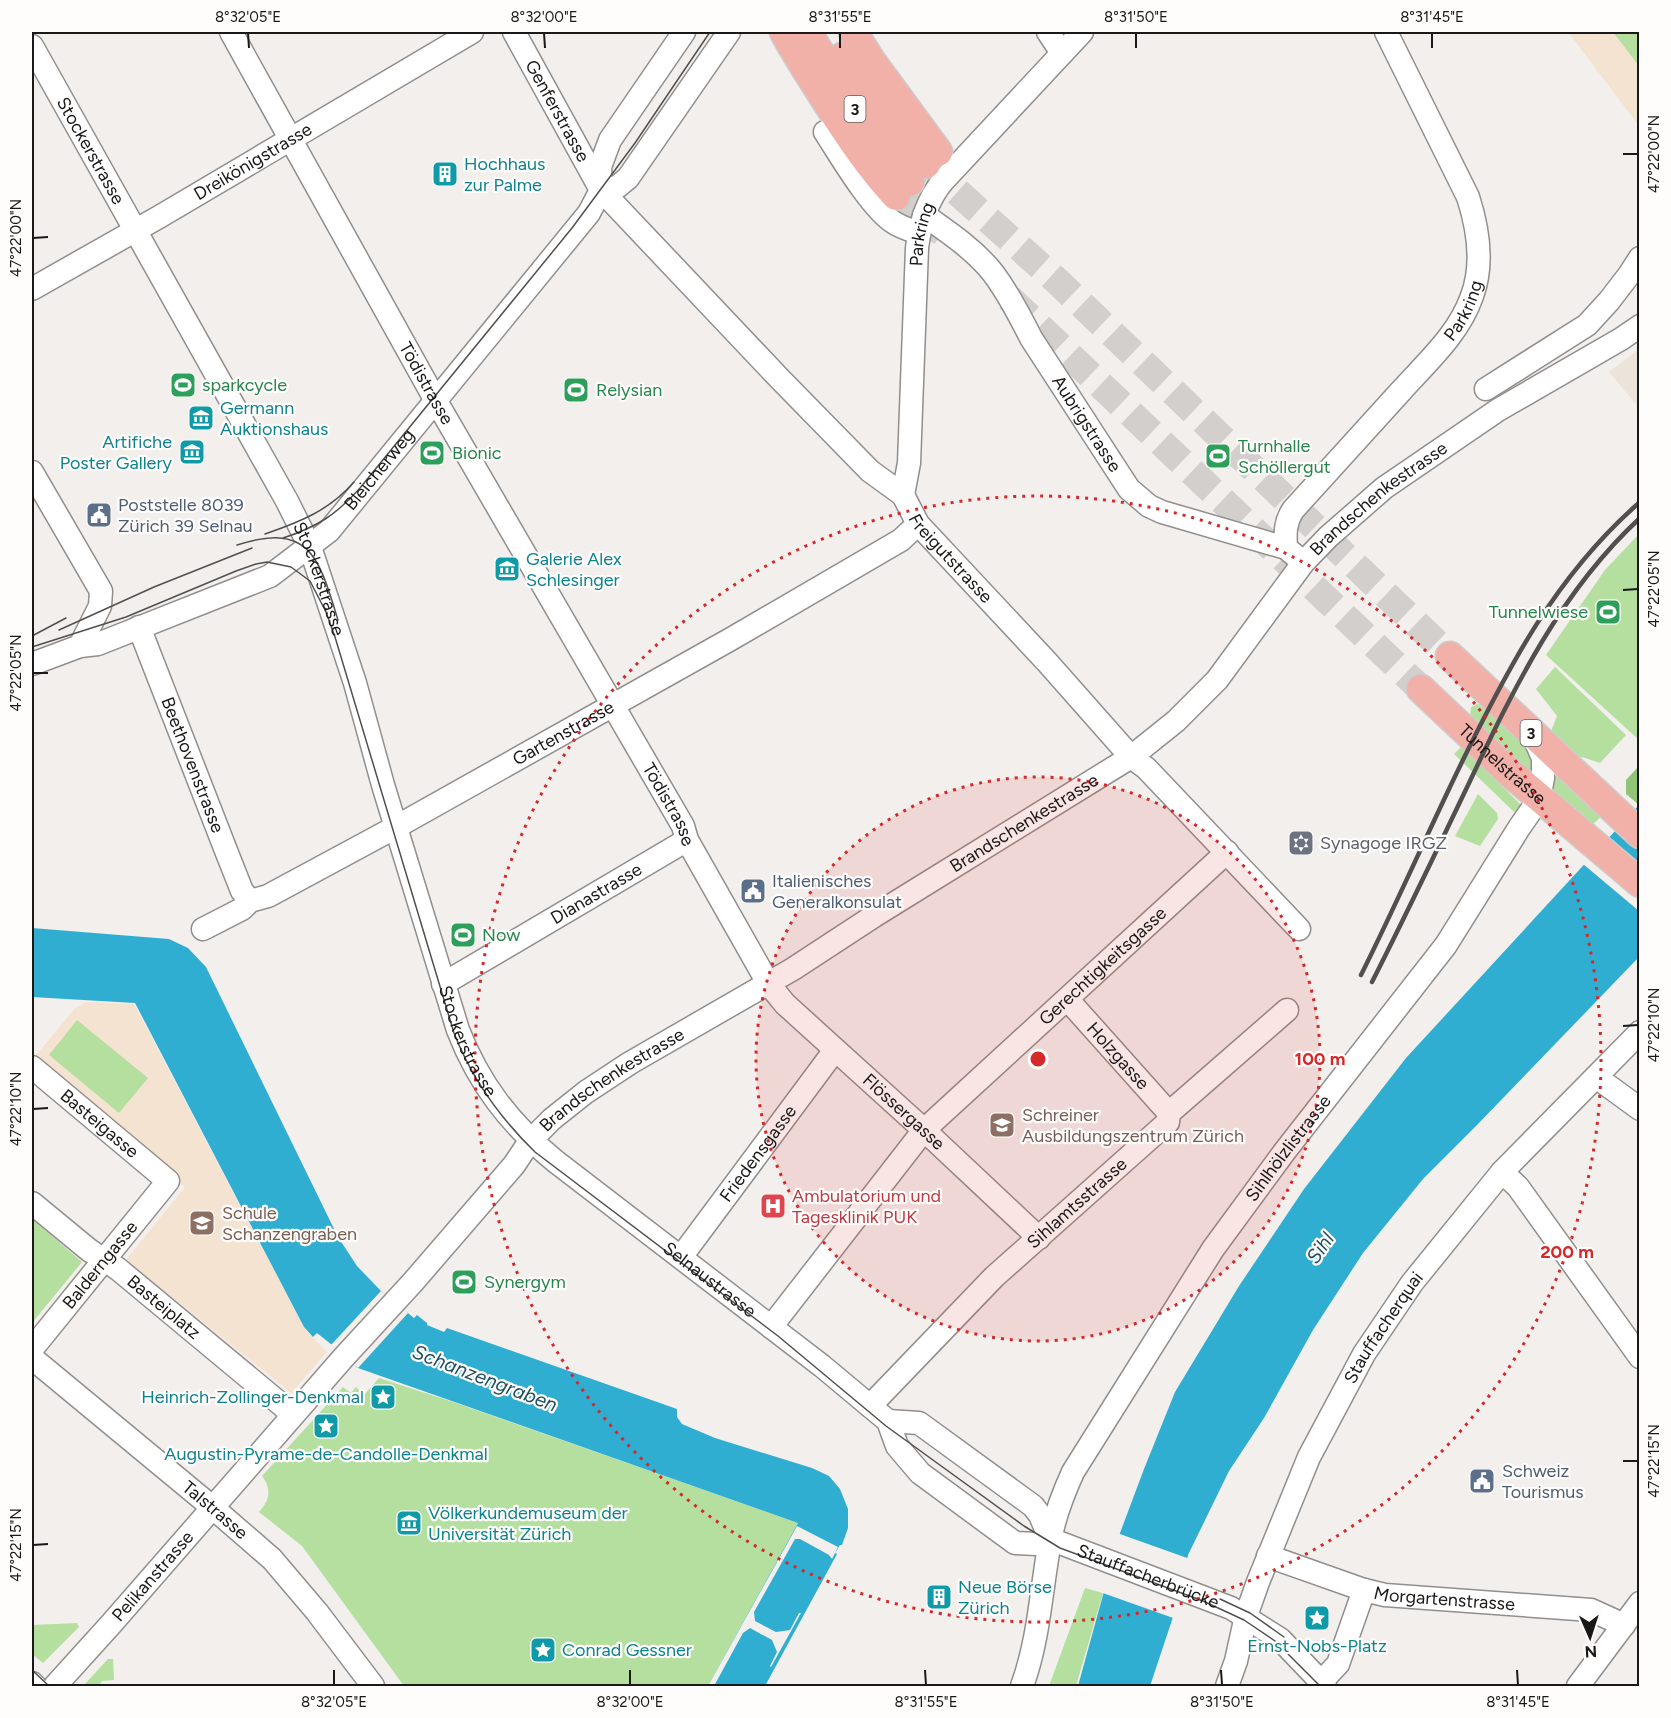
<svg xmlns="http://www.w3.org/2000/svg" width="1671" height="1718" font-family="Figtree,sans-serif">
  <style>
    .built { fill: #ece4db }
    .education { fill: #f5e3d2 }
    .green { fill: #b4df9f }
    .forest { fill: #92c478 }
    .water { fill: #30aed1 }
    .pier { fill: #f2efed }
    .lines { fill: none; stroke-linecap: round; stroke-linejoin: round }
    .major-tunnel { stroke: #d2cfcd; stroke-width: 28; stroke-dasharray: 28 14; stroke-linecap: butt }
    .minor-casing { stroke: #918e8c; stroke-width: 25 }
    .major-casing { stroke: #cdcccc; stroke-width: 31 }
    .minor { stroke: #fff; stroke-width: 22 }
    .major { stroke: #f1b1a9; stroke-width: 28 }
    .tram { stroke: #51504e; stroke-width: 1.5 }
    .rail { stroke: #51504e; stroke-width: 4.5 }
    .ticks { fill: none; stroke: #1a1918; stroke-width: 2 }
    .ring { fill: none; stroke: #d62828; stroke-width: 3; stroke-dasharray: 3 6 }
    .labels { text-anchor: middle; stroke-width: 4.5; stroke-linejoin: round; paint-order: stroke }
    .shield { fill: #fffdfb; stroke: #5f5d5c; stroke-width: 1.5 }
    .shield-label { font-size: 16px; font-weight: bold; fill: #1a1918 }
    .street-label { font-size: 18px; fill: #1a1918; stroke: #fffdfb }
    .culture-label { font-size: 18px; fill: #0d838f; stroke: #fffdfb; text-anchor: start }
    .leisure-label { font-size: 18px; fill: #27864d; stroke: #fffdfb; text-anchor: start }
    .service-label { font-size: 18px; fill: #4e5e75; stroke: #fffdfb; text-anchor: start }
    .worship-label { font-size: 18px; fill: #5b616d; stroke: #fffdfb; text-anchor: start }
    .education-label { font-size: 18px; fill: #785e54; stroke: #fffdfb; text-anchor: start }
    .health-label { font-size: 18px; fill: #be3a42; stroke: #fffdfb; text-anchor: start }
    .water-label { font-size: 20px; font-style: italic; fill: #1f5160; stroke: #fffdfb }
    .centre { fill: #d62828; stroke: #fffdfb; stroke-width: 3 }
    .ring-label { font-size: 18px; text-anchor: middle; font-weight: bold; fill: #d62828; stroke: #fffdfb; stroke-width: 4.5; stroke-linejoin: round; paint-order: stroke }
    .neatline { fill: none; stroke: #1a1918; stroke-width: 2 }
    .ticks-label { font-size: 15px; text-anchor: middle; fill: #1a1918 }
  </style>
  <rect width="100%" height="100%" fill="#f2efed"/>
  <path class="built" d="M1639,349V408L1609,372Z"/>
  <path class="education" d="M1568,32H1639V126Z
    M86,1002L134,1004L305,1329L327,1352L291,1393L126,1260L185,1187L32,1060L75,1008Z"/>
  <path class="green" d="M1613,32H1639V66Z
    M1639,534L1640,739L1639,740L1546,655L1605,570Z
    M1555,667L1626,735L1600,763L1582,757L1575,762L1550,734L1557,716L1536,689Z
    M1478,704L1521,740L1534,766L1531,774L1470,717L1471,707Z
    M1462,746L1521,805L1514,812L1454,754Z
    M1556,771L1603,815L1591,826L1551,792Z
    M1478,794L1497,813L1498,819L1480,846L1455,836Z
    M77,1020L148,1078L119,1113L49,1055Z
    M32,1219L82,1262L32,1323Z
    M379,1378L456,1403L798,1523L708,1686H404L302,1546L259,1512C270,1500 272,1489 262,1476L343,1387L351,1393L356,1387L364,1395Z
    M1085,1588L1103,1593L1076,1686H1049Z
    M77,1623L79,1627L43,1663L32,1654V1625Z
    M108,1659H113L114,1680L102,1681L99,1686H83Z"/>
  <path class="forest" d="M1639,766L1640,805H1639L1626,794V780Z"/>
  <path class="water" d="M1639,805V957L1476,1126L1423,1179L1363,1253L1313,1330L1264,1418L1229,1471L1188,1555L1173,1617L1150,1686H1078L1120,1533L1144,1469L1175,1392L1239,1286L1304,1189L1406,1058Z
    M32,928L169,939L188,948L206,967L338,1237L357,1266L381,1291L414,1318L417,1315L427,1323V1325L444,1332L447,1328L677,1409V1417L682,1424L715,1438L812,1468L829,1476L840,1489L848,1509V1528L842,1545H840L835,1553L837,1554L765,1686H708L798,1523L358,1368L355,1366L356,1364L317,1333L313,1337L304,1327L135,1003L32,997Z"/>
  <path class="pier" d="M1608,836L1639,863V911L1583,864Z
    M381,1291L408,1313L358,1368L331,1345Z
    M797,1526L838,1547L832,1559L829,1555L800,1539H795L754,1612L755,1621L776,1632L790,1630L799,1613H801L771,1667L770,1666L777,1652L772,1640L750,1628L743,1633L714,1686H708Z
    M1117,1533L1190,1559L1176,1619L1100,1592Z"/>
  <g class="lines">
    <path class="major-tunnel" d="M926,164L1057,281L1450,656
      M896,196L943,233
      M1009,298L1421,689"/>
    <g class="minor-casing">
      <g id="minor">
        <path id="s1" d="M231,32L436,401L683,826L687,840L768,983L785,1004L924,1130L1039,1238"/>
        <path id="s2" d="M514,32L601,190L779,378L870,471L903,495L918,524L1047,662L1131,757L1146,768L1299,929"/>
        <path d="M1048,32L1062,53"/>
        <path id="s3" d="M32,46L287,501L310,547L355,683L383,785L458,1030C479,1084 510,1124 555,1161L822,1366L888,1421L897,1446L920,1473L1015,1543L1036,1544L1050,1539"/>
        <path d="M825,132C840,155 871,208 893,222C900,227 910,230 919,233"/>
        <path d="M601,190L617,187L628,178L729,32"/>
        <path id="s4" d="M924,215C948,232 975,250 993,273C1008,293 1020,316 1031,338L1129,489L1149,506L1162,512L1286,548L1297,557"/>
        <path id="s5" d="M32,289L159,217L472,32"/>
        <path d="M1486,389L1587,325L1609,301L1629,275L1640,258"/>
        <path d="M32,472L101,591L100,606L80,646"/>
        <path id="s6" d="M903,495L909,463L917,248C920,224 927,200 943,181L1082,32"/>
        <path id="s7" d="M1286,548C1285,533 1285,522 1293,510C1329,470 1365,431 1401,391C1427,362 1459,334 1472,296C1484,264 1478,228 1468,197L1386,32"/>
        <path id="s8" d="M139,627L225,848L242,891L250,901"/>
        <path id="s9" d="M32,664L80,646L98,644L270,576L329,531L589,213L601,190L600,167L610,140L684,32"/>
        <path id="s10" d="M203,929L242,909L250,901L268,896L396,827L731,639L901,540L918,524"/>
        <path id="s11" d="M443,984L687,840"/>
        <path id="s12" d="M1068,1000L1169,1113"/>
        <path id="s13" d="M32,1067L168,1181L32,1349"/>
        <path d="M1596,1077L1640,1109"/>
        <path d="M1502,1172L1518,1187L1640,1357"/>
        <path id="s14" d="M32,1203L89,1250L118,1269L283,1406L292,1416"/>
        <path id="s15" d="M681,1257L835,1050"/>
        <path id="s16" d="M771,1327L924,1130L1227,852"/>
        <path id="s17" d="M32,1358L212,1507L272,1559L317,1612L373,1686"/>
        <path id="s18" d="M870,1406L994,1277L1168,1122L1169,1113L1287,1010"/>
        <path d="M888,1421L919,1423L1033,1506L1040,1515L1050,1539"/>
        <path id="s19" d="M1050,1539L1231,1608L1280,1639L1325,1686"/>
        <path id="s20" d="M1268,1556L1364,1590L1385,1595L1591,1610L1624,1625"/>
        <path d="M1321,1682L1338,1664L1364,1590"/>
        <path d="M32,1683L35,1686"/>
        <path id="s21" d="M55,1686L112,1623L344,1357L413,1282L514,1165L530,1141L552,1119L586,1092L630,1063L793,969L874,916L1131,757L1176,721L1217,680L1303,563L1328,537L1384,488L1498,410L1621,339L1640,326"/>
        <path id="s22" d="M1022,1686C1039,1640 1041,1590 1050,1541C1054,1517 1063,1494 1073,1472L1213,1249L1285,1151L1446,945L1519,828L1539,799L1543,778V758L1533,735"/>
        <path id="s23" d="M1227,1686L1236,1661L1246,1616L1258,1582L1309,1457L1364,1354L1412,1283L1502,1172L1640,1032"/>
        <path d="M1578,1686L1640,1603"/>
      </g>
    </g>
    <g class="major-casing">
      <g id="major">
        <path d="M784,32C798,58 814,82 830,107C850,138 870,168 896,196"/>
        <path d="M807,32L861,118L910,182"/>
        <path d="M853,32L872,62L938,152"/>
        <path d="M844,56C869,94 894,131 926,164"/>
        <path d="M1450,656L1640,834"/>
        <path id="s24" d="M1421,689L1509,772L1640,883"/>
      </g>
    </g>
    <use href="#minor" class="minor"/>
    <use href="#major" class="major"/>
    <path class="tram" d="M265,534C300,522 330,510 354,482
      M283,538C317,527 336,515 360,488L572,228L635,143L710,32
      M237,545C311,521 319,559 338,620
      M59,630L154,587L252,548
      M32,636L66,618
      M32,647L126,617L236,571L256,564L267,562L291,567L310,581L326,612L335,637L454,1033C472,1079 499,1117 535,1152L778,1336L886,1426L1024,1526L1060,1548L1203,1601L1244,1620L1275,1641L1320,1686
      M1220,1599L1250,1613L1284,1637
      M32,1670L49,1686"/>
    <path class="rail" d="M1361,975C1396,905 1427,834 1461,764C1509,666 1556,575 1640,502
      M1372,982C1406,915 1438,848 1470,781C1515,686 1561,591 1640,518"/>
  </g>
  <path class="ticks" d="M248,33L249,48M544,33L545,48M840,33V48M1136,33V48M1432,33V48M1623,154H1638M33,238L48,237M1623,590L1638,589M33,673H48M1623,1026L1638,1025M33,1109L48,1108M1623,1461H1638M33,1545L48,1544M334,1670V1685M630,1670V1685M925,1670L926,1685M1221,1670L1222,1685M1517,1670L1518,1685"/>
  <circle cx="1038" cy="1059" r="282" fill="#d62828" fill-opacity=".12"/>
  <g class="ring">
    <circle cx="1038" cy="1059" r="282"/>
    <circle cx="1038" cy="1059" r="563"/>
  </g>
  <defs>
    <g id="building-square" transform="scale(1.35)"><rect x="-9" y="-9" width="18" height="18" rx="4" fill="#0f9aa8" stroke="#fffdfb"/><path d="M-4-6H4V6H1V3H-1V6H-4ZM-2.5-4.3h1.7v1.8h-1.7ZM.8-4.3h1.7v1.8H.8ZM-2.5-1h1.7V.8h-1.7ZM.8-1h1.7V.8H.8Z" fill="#fff"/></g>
    <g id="stadium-square" transform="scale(1.35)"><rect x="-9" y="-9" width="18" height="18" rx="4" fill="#2e9e5b" stroke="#fffdfb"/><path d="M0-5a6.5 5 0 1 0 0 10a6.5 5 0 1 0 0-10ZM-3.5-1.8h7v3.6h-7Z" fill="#fff"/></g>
    <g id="museum-square" transform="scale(1.35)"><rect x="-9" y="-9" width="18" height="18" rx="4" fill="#0f9aa8" stroke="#fffdfb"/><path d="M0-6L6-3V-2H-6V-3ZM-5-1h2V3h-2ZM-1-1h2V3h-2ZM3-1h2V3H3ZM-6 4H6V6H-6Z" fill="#fff"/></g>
    <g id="civic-square" transform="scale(1.35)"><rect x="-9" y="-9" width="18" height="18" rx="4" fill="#5c6f8a" stroke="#fffdfb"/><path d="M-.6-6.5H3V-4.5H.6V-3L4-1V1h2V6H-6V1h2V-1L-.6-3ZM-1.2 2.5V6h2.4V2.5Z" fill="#fff"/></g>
    <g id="synagogue-square" transform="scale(1.35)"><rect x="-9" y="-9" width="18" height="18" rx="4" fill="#6b7280" stroke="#fffdfb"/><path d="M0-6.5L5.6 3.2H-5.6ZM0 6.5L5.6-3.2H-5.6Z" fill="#fff"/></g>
    <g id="university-square" transform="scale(1.35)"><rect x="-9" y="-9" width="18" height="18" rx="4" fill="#8d6e63" stroke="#fffdfb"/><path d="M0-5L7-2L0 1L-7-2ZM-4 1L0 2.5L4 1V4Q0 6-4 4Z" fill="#fff"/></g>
    <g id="hospital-square" transform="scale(1.35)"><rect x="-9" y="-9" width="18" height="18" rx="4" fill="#e0444e" stroke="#fffdfb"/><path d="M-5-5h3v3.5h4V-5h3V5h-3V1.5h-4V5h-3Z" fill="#fff"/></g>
    <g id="school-square" transform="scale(1.35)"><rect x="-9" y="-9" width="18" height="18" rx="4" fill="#8d6e63" stroke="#fffdfb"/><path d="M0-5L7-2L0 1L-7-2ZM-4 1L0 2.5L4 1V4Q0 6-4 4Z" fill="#fff"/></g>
    <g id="sight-square" transform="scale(1.35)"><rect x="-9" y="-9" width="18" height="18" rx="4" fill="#0f9aa8" stroke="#fffdfb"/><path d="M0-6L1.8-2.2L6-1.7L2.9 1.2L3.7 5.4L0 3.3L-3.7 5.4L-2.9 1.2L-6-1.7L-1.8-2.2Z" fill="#fff"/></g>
  </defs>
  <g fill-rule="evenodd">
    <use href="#building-square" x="445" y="174"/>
    <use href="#stadium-square" x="183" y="385"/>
    <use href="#stadium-square" x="576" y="390"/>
    <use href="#museum-square" x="201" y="418"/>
    <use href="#museum-square" x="192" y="452"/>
    <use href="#stadium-square" x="432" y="453"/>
    <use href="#stadium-square" x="1218" y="456"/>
    <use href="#civic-square" x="99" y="515"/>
    <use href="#museum-square" x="507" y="569"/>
    <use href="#stadium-square" x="1608" y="612"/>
    <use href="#synagogue-square" x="1301" y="843"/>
    <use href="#civic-square" x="753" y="891"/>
    <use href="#stadium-square" x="463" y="935"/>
    <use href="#university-square" x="1002" y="1125"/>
    <use href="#hospital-square" x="773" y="1206"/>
    <use href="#school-square" x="202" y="1223"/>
    <use href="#stadium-square" x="464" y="1282"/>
    <use href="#sight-square" x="383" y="1397"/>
    <use href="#sight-square" x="326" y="1426"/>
    <use href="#civic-square" x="1482" y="1481"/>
    <use href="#museum-square" x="409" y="1523"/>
    <use href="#building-square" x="939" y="1597"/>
    <use href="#sight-square" x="1317" y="1618"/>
    <use href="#sight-square" x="543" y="1650"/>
  </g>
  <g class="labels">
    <g class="shield">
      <rect x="844.5" y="96" width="21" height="26" rx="4.5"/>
      <rect x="1520.5" y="720" width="21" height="26" rx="4.5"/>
    </g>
    <g class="shield-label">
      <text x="855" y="115">3</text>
      <text x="1531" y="739">3</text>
    </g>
    <g class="street-label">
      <text dy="6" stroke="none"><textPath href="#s2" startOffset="90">Genferstrasse</textPath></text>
      <text dy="6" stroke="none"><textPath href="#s3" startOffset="120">Stockerstrasse</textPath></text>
      <text dy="6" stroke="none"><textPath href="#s5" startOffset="255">Dreikönigstrasse</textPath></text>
      <text dy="6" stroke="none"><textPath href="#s6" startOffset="262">Parkring</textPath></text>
      <text dy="6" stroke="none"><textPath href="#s7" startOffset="303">Parkring</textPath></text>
      <text dy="6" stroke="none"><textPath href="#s1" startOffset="402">Tödistrasse</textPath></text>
      <text dy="6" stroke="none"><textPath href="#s4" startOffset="268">Aubrigstrasse</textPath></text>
      <text dy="6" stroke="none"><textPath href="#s9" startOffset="408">Bleicherweg</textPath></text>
      <text dy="6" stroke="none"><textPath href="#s21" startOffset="1798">Brandschenkestrasse</textPath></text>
      <text dy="6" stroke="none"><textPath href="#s2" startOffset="690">Freigutstrasse</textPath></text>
      <text dy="6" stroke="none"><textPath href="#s3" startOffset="606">Stockerstrasse</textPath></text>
      <text dy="6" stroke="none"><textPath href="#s10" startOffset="411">Gartenstrasse</textPath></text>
      <text dy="6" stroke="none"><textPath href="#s8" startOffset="148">Beethovenstrasse</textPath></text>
      <text dy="6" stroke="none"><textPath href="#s24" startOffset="111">Tunnelstrasse</textPath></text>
      <text dy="6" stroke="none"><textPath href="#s1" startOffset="888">Tödistrasse</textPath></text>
      <text dy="6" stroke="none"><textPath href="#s21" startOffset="1312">Brandschenkestrasse</textPath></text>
      <text dy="6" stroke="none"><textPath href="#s11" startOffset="178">Dianastrasse</textPath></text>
      <text dy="6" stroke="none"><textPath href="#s16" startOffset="492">Gerechtigkeitsgasse</textPath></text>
      <text dy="6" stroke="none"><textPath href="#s3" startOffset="1092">Stockerstrasse</textPath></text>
      <text dy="6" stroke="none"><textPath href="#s12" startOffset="75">Holzgasse</textPath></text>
      <text dy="6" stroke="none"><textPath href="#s21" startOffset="826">Brandschenkestrasse</textPath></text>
      <text dy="6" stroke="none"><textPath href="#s1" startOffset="1280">Flössergasse</textPath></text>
      <text dy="6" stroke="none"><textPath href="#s13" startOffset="88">Basteigasse</textPath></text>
      <text dy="6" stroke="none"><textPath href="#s22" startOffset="610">Sihlhölzlistrasse</textPath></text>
      <text dy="6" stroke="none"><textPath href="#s15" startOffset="129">Friedensgasse</textPath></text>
      <text dy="6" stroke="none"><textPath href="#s18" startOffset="290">Sihlamtsstrasse</textPath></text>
      <text transform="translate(100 1265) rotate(-51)" y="6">Balderngasse</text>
      <text dy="6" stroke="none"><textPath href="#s3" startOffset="1438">Selnaustrasse</textPath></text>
      <text dy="6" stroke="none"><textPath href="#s14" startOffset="168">Basteiplatz</textPath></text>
      <text dy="6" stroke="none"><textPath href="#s23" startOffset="393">Stauffacherquai</textPath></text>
      <text dy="6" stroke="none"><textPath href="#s17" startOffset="238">Talstrasse</textPath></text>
      <text dy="6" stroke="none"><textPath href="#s21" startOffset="147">Pelikanstrasse</textPath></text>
      <text dy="6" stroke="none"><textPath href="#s19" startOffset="105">Stauffacherbrücke</textPath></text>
      <text dy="6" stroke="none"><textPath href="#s20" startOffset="183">Morgartenstrasse</textPath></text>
    </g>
    <g class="culture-label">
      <text x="464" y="170">Hochhaus<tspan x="464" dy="21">zur Palme</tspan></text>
      <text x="220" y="414">Germann<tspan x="220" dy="21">Auktionshaus</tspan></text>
      <text x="172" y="448" text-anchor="end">Artifiche<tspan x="172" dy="21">Poster Gallery</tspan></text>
      <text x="526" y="565">Galerie Alex<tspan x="526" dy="21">Schlesinger</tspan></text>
      <text x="364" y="1403" text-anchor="end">Heinrich-Zollinger-Denkmal</text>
      <text x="326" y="1460" text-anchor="middle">Augustin-Pyrame-de-Candolle-Denkmal</text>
      <text x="428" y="1519">Völkerkundemuseum der<tspan x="428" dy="21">Universität Zürich</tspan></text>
      <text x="958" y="1593">Neue Börse<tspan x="958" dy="21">Zürich</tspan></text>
      <text x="1317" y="1652" text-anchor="middle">Ernst-Nobs-Platz</text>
      <text x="562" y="1656">Conrad Gessner</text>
    </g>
    <g class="leisure-label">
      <text x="202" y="391">sparkcycle</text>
      <text x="596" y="396">Relysian</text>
      <text x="1238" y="452">Turnhalle<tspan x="1238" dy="21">Schöllergut</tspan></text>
      <text x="452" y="459">Bionic</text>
      <text x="1588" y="618" text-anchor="end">Tunnelwiese</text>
      <text x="482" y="941">Now</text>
      <text x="484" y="1288">Synergym</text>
    </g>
    <g class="service-label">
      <text x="118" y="511">Poststelle 8039<tspan x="118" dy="21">Zürich 39 Selnau</tspan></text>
      <text x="772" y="887">Italienisches<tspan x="772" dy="21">Generalkonsulat</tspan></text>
      <text x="1502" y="1477">Schweiz<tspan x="1502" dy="21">Tourismus</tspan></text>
    </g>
    <g class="worship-label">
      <text x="1320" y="849">Synagoge IRGZ</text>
    </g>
    <g class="education-label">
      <text x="1022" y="1121">Schreiner<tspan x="1022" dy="21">Ausbildungszentrum Zürich</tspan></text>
      <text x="222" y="1219">Schule<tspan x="222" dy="21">Schanzengraben</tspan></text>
    </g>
    <g class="health-label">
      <text x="792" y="1202">Ambulatorium und<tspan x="792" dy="21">Tagesklinik PUK</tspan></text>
    </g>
    <g class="water-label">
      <text transform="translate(1320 1248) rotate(-55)" y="7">Sihl</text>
      <text transform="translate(485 1378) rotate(21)" y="7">Schanzengraben</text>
    </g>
  </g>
  <circle cx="1038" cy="1059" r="9" class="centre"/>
  <g class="ring-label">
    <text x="1320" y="1065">100 m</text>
    <text x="1567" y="1258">200 m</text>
  </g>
  <rect width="1671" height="1718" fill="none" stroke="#fffdfb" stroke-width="66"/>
  <g transform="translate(1590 1637) rotate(177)" stroke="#fffdfb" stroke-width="4.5" paint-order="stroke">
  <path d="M0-4.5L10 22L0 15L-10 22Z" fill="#1a1918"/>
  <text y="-9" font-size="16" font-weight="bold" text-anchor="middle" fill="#1a1918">N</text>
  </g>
  <rect x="33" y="33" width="1605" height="1652" class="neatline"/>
  <g class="ticks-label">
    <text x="248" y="22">8°32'05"E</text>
    <text x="544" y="22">8°32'00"E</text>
    <text x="840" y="22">8°31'55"E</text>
    <text x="1136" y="22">8°31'50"E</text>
    <text x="1432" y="22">8°31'45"E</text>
    <text transform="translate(1654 154) rotate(-90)" y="5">47°22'00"N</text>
    <text transform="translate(16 238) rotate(-90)" y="5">47°22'00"N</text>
    <text transform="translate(1654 589) rotate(-90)" y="5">47°22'05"N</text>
    <text transform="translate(16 673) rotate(-90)" y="5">47°22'05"N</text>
    <text transform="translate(1654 1025) rotate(-90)" y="5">47°22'10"N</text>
    <text transform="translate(16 1109) rotate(-90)" y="5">47°22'10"N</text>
    <text transform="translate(1654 1461) rotate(-90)" y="5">47°22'15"N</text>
    <text transform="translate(16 1545) rotate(-90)" y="5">47°22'15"N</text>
    <text x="334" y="1707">8°32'05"E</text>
    <text x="630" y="1707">8°32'00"E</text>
    <text x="926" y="1707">8°31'55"E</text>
    <text x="1222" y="1707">8°31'50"E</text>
    <text x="1518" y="1707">8°31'45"E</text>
  </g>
</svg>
